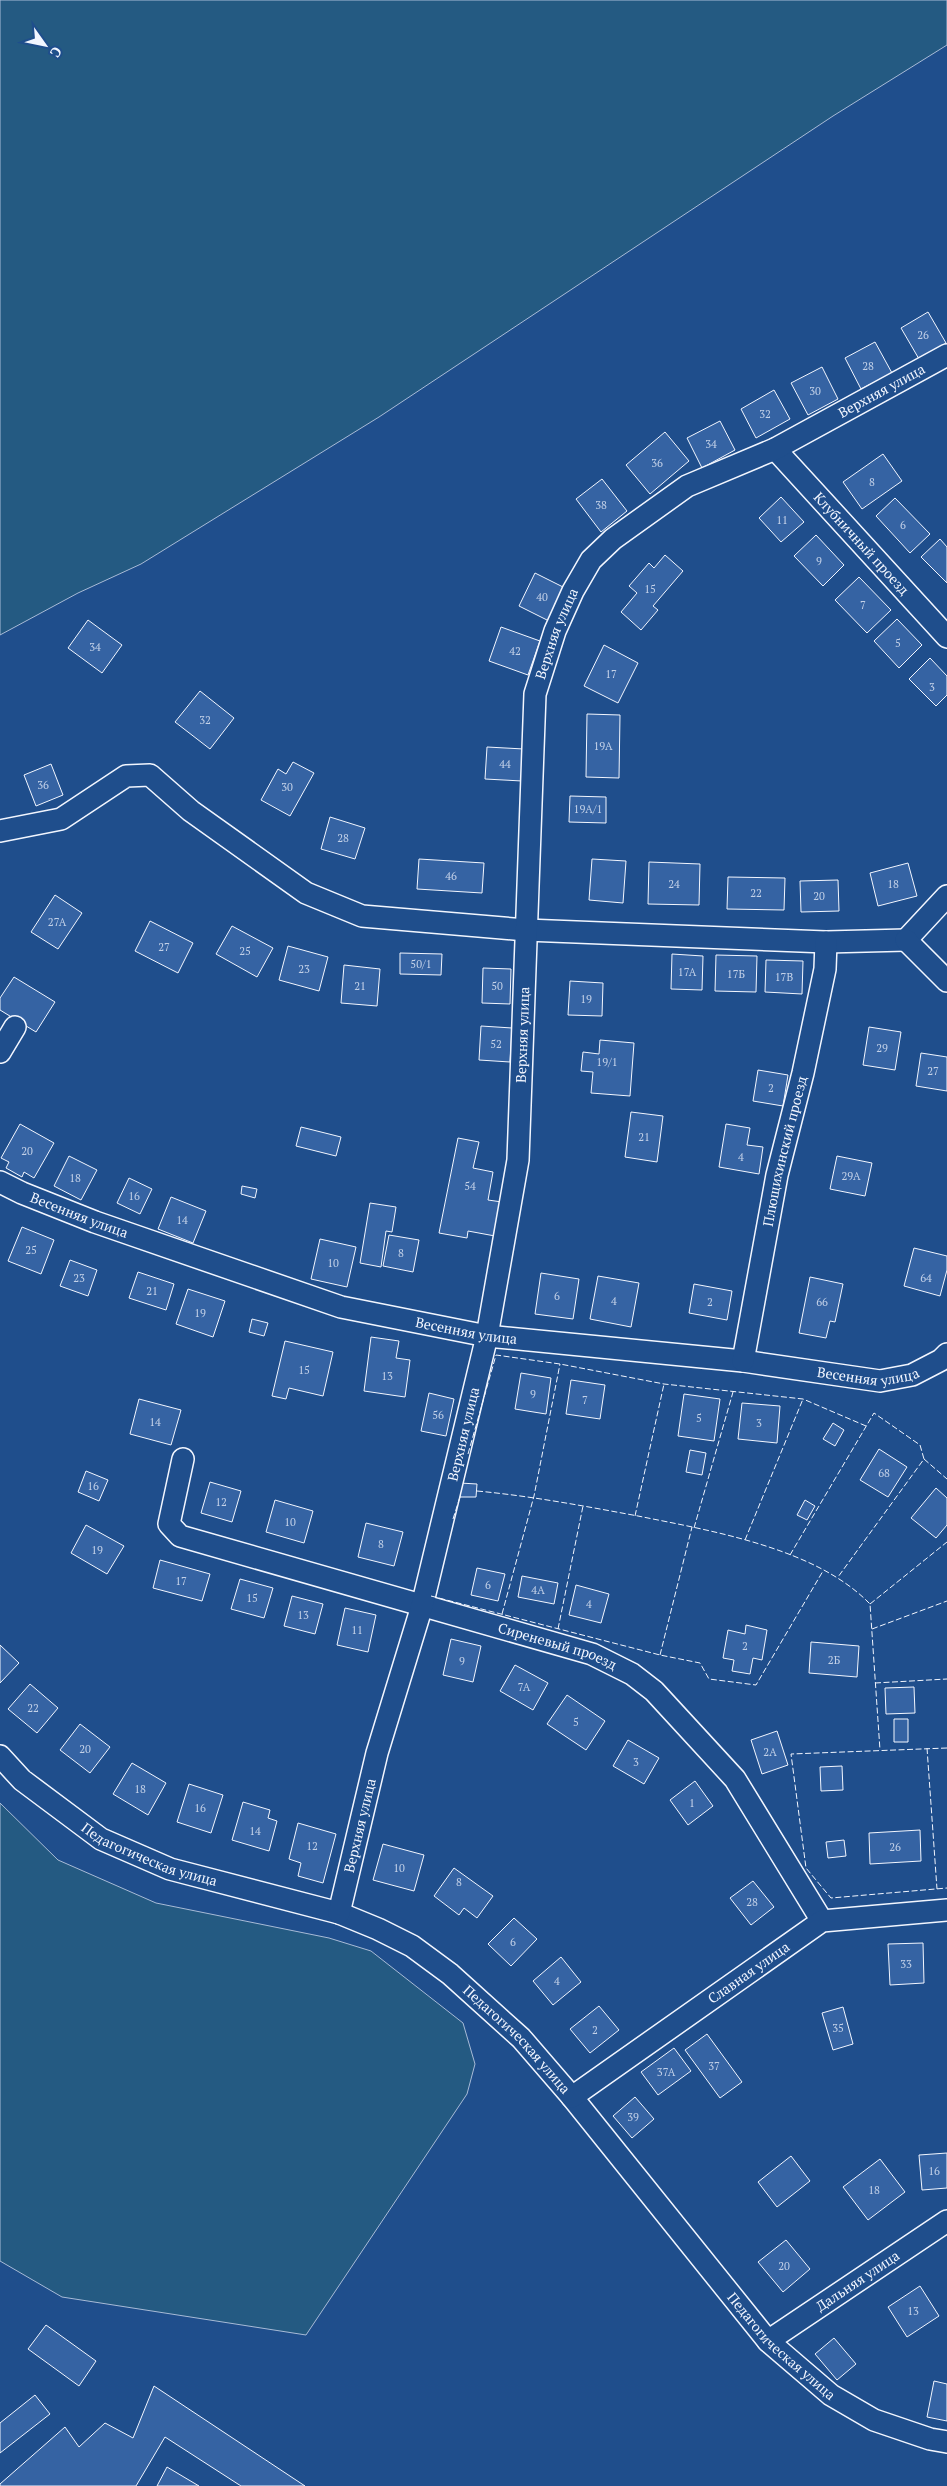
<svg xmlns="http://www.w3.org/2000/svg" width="947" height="2486" font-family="'PT Serif',serif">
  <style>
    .green { fill: #245a82; stroke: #a8bbd7 }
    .building { fill: #3563a3; stroke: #f2f6ff }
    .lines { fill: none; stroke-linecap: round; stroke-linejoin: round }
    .minor-casing { stroke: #f2f6ff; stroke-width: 24 }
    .minor { stroke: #1f4e8c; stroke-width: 21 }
    .fence { stroke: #f2f6ff; stroke-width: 1; stroke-dasharray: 6 2.5; stroke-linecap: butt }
    .labels { text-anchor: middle; stroke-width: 4; stroke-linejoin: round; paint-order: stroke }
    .number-label { font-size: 11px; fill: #c3d1e8 }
    .street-label { font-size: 14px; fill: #f2f6ff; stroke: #1f4e8c }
  </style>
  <rect width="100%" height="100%" fill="#1f4e8c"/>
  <path class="green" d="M0,0H947V45L833,116L379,417L141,564L78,593L0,635Z
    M0,1803L58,1860L156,1903L329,1938L371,1951L463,2023L475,2064L467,2094L306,2335L62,2297L0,2261Z"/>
  <path class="building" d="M928,312L946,343L919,359L901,328Z
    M875,342L892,373L861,389L845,358Z
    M822,367L838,399L808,415L791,383Z
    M774,390L790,419L756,438L741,409Z
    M720,421L735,450L702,468L687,438Z
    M665,432L689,461L650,494L626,465Z
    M883,454L902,481L862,509L843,482Z
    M602,479L627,511L601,532L576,499Z
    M781,497L804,522L781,542L759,518Z
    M895,498L930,534L910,553L876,516Z
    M816,535L844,565L823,586L794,556Z
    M940,539L947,547V583L921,557Z
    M665,555L683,571L653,606L658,610L641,630L621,612L637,593L629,586L649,563L654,568Z
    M535,573L565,588L549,621L519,606Z
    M859,577L891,610L867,633L835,600Z
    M897,619L922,645L899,668L874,641Z
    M88,620L122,645L102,673L68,648Z
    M501,627L540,641L528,675L489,661Z
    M604,645L638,663L618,703L584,686Z
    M930,658L947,676V695L936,706L909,679Z
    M200,691L234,718L210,749L175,722Z
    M587,714L620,715L619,778L586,777Z
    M487,747L524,749L522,781L485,779Z
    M293,762L314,773L290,816L261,800L278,769L286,774Z
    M51,764L63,795L36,806L24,775Z
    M570,796L606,797V823L569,822Z
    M330,817L365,828L355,859L321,849Z
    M419,859L484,863L482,893L417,889Z
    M592,859L626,861L623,903L589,900Z
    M649,862L700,864L699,905L648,904Z
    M908,863L917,896L878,906L870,873Z
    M728,877L785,878L784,910L727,909Z
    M838,880L839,911L801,912L800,881Z
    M55,895L82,913L58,949L31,932Z
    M150,921L193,943L178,973L135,951Z
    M232,926L273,948L257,977L216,954Z
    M288,946L328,957L319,991L279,980Z
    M400,953L442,954L441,975L400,974Z
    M672,954L703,956L702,990L671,989Z
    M716,955L757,956L756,992L715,991Z
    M766,960L803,961L802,994L765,992Z
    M344,965L380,969L377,1006L341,1003Z
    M483,968L511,969L510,1004L482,1003Z
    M14,977L55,1002L36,1032L0,1010V998Z
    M570,981L603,983L602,1016L568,1015Z
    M481,1026L512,1028L510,1062L479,1060Z
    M869,1027L901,1032L895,1070L863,1065Z
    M600,1040L634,1043L630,1096L591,1093L593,1072L581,1071L583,1052L599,1054Z
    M921,1053L947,1057V1091L916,1086Z
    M758,1070L788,1075L783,1106L753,1101Z
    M631,1112L663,1116L657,1162L625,1157Z
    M20,1124L54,1143L34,1178L24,1172L22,1177L6,1168L9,1162L1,1158Z
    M726,1124L750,1128L747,1145L763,1147L759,1174L719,1167Z
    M301,1127L341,1137L336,1156L296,1146Z
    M458,1138L479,1142L473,1168L493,1172L488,1200L502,1202L495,1236L468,1231L467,1238L439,1233Z
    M69,1156L97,1170L81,1200L54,1186Z
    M837,1156L872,1163L865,1196L830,1189Z
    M129,1178L152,1189L140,1214L117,1203Z
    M242,1186L257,1189L255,1198L241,1194Z
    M171,1197L206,1211L193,1243L158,1229Z
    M370,1203L396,1207L392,1232L386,1231L381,1267L360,1263Z
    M22,1227L54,1240L41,1274L8,1261Z
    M389,1235L419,1240L413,1272L383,1266Z
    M320,1239L356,1247L347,1287L311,1279Z
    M914,1248L947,1256V1270L940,1296L904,1286Z
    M70,1260L97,1270L88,1296L60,1286Z
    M138,1272L174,1284L166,1310L129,1298Z
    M541,1273L579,1279L573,1319L535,1314Z
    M598,1276L639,1283L631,1327L590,1319Z
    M810,1277L843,1284L835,1322L830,1321L826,1338L799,1333Z
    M694,1284L732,1291L727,1320L689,1313Z
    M188,1289L225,1301L213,1337L176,1324Z
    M252,1319L268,1323L264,1336L249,1332Z
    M371,1337L399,1341L396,1358L410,1360L405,1397L364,1391Z
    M285,1341L333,1352L323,1396L289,1388L286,1399L272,1396Z
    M521,1373L551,1378L546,1414L515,1409Z
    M571,1380L605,1385L600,1419L566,1414Z
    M429,1393L454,1399L446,1436L421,1431Z
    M684,1394L720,1399L714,1441L678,1436Z
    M139,1399L181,1410L171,1445L130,1434Z
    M742,1403L780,1406L777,1443L738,1439Z
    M833,1423L844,1430L835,1446L823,1439Z
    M879,1449L907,1467L888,1497L860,1480Z
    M690,1450L706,1453L702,1475L686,1472Z
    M86,1471L108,1480L99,1501L78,1492Z
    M210,1482L241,1491L232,1522L201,1513Z
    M460,1483L477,1484L476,1497H460Z
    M936,1488L947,1498V1525L936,1538L911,1518Z
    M275,1500L313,1511L304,1543L266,1532Z
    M805,1500L815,1506L807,1520L797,1515Z
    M366,1523L403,1532L394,1566L358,1557Z
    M86,1525L124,1546L107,1574L71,1553Z
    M160,1560L210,1574L202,1601L153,1588Z
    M477,1568L505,1574L498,1601L471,1595Z
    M522,1576L558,1583L554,1604L518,1597Z
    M240,1579L273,1588L264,1618L231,1609Z
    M576,1585L609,1594L601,1623L569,1615Z
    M292,1596L323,1604L315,1634L284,1626Z
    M345,1608L376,1615L368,1652L337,1645Z
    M746,1625L767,1630L762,1660L753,1658L750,1674L732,1671L734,1660L723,1658L728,1630L745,1634Z
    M451,1639L481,1646L473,1682L443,1675Z
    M811,1642L859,1646L857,1677L809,1673Z
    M0,1645L19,1663L0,1683Z
    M515,1665L548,1683L533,1710L500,1691Z
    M30,1684L58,1708L37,1733L8,1709Z
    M914,1687L915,1713L886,1714L885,1688Z
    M567,1695L605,1721L586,1750L547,1724Z
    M894,1719H908V1742H894Z
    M80,1724L110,1747L90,1773L60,1750Z
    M777,1731L788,1765L762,1774L751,1740Z
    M628,1740L659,1758L644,1784L613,1766Z
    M132,1763L166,1783L148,1815L113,1794Z
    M842,1766L843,1790L821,1791L820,1767Z
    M695,1781L713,1806L688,1825L670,1800Z
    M189,1784L223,1795L211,1833L177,1822Z
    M243,1802L270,1810L268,1818L277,1821L269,1851L232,1840Z
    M298,1823L336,1834L323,1883L298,1876L301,1863L289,1859Z
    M920,1830L921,1861L870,1864L869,1833Z
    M844,1840L846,1856L828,1858L826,1842Z
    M383,1844L424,1855L414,1891L373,1880Z
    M454,1868L493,1896L477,1918L464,1908L459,1915L434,1896Z
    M753,1881L774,1907L751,1925L730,1898Z
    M514,1918L537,1939L511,1966L488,1944Z
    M923,1943L924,1983L890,1985L888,1944Z
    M561,1957L581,1982L553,2005L533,1981Z
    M599,2006L619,2030L590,2053L570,2029Z
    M843,2007L853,2044L833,2050L822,2013Z
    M707,2034L742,2082L720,2098L685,2050Z
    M674,2048L691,2071L658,2095L641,2072Z
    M635,2097L654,2119L632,2138L613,2116Z
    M947,2153V2188L922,2190L919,2155Z
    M791,2156L810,2181L777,2207L758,2182Z
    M880,2159L905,2192L868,2220L843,2187Z
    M786,2240L810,2269L783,2292L758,2262Z
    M920,2286L939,2316L907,2337L888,2307Z
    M46,2325L96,2361L79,2386L28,2349Z
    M834,2338L856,2364L837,2380L815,2354Z
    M934,2381L947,2384V2421L927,2417Z
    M154,2386L305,2486H241L165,2437L136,2486H0V2484L65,2427L79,2447L105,2423L133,2438Z
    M35,2395L50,2414L0,2453V2423Z
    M167,2467L199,2486H157Z"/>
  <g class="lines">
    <g class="minor-casing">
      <g id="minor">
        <path id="s1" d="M775,449L947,637"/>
        <path d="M0,831L61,819L126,776L150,775L191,811L306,893L362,916L526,930L826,942L906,940"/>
        <path d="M906,940L947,896"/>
        <path d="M906,940L947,981"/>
        <path d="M0,1052L15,1027"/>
        <path id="s2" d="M0,1182L22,1193L95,1222L341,1307L487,1336L743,1361L880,1381L912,1375L941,1360L947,1354"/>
        <path id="s3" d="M743,1361L777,1175L803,1073L825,969L826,942"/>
        <path id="s4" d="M183,1459L169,1524L180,1536L592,1654L632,1674L654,1691L735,1779L822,1921"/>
        <path id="s5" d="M0,1756L22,1780L101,1839L170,1869L339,1913L378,1929L412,1946L450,1974L521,2038L572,2097L768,2341L831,2395L874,2420L930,2439L947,2442"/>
        <path id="s6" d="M339,1913L377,1753L422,1606L487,1336L518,1160L535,694L555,631L573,591L591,560L613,539L687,486L775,449L947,355"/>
        <path id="s7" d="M572,2097L822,1921L947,1910"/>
        <path id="s8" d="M768,2341L947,2221"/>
      </g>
    </g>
    <use href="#minor" class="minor"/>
    <path class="fence" d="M468,1454L496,1355L560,1364L664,1384L803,1399L866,1426
      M924,1459L947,1479
      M477,1491C531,1496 584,1506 638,1516C712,1531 816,1548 870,1604L880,1750
      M635,1516L664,1384
      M453,1519L460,1497
      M694,1528L733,1392
      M745,1540L803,1399
      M790,1555L874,1413L920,1445L924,1459L838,1577
      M431,1596L660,1655L700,1663L709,1679L756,1685L823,1571
      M870,1604L947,1542
      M502,1614L534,1496L560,1364
      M558,1629L583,1506
      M872,1629L947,1601
      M660,1655L692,1527
      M875,1683L947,1679
      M927,1748L937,1889
      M947,1748L791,1754L806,1868L831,1898L947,1888"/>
  </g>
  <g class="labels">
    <g class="number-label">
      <text x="923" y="339">26</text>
      <text x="868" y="370">28</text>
      <text x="815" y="395">30</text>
      <text x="765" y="418">32</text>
      <text x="711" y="448">34</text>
      <text x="657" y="467">36</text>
      <text x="872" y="486">8</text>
      <text x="601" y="509">38</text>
      <text x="782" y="524">11</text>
      <text x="903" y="529">6</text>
      <text x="819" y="565">9</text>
      <text x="650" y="593">15</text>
      <text x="542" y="601">40</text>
      <text x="863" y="609">7</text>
      <text x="898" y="647">5</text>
      <text x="95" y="651">34</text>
      <text x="515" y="655">42</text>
      <text x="611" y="678">17</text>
      <text x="932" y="691">3</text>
      <text x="205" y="724">32</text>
      <text x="603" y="750">19А</text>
      <text x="505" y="768">44</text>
      <text x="43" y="789">36</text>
      <text x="287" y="791">30</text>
      <text x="588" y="813">19А/1</text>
      <text x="343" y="842">28</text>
      <text x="451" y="880">46</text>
      <text x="674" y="888">24</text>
      <text x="893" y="888">18</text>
      <text x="756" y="897">22</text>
      <text x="819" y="900">20</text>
      <text x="57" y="926">27А</text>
      <text x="164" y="951">27</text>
      <text x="245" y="955">25</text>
      <text x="421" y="968">50/1</text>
      <text x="304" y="973">23</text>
      <text x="687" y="976">17А</text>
      <text x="736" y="978">17Б</text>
      <text x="784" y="981">17В</text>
      <text x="360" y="990">21</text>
      <text x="497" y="990">50</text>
      <text x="586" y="1003">19</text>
      <text x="496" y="1048">52</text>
      <text x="882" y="1052">29</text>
      <text x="607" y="1066">19/1</text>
      <text x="933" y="1075">27</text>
      <text x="771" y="1092">2</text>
      <text x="644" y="1141">21</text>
      <text x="27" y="1155">20</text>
      <text x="741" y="1161">4</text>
      <text x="851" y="1180">29А</text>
      <text x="75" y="1182">18</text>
      <text x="470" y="1190">54</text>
      <text x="134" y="1200">16</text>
      <text x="182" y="1224">14</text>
      <text x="31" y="1254">25</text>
      <text x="401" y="1257">8</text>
      <text x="333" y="1267">10</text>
      <text x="79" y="1282">23</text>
      <text x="926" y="1282">64</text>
      <text x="152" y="1295">21</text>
      <text x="557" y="1300">6</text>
      <text x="614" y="1305">4</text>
      <text x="710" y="1306">2</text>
      <text x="822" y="1306">66</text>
      <text x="200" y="1317">19</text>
      <text x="304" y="1374">15</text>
      <text x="387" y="1380">13</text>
      <text x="533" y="1398">9</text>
      <text x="585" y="1404">7</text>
      <text x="438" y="1419">56</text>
      <text x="699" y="1422">5</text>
      <text x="155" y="1426">14</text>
      <text x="759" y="1427">3</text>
      <text x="884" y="1477">68</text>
      <text x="93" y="1490">16</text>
      <text x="221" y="1506">12</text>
      <text x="290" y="1526">10</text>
      <text x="381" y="1548">8</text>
      <text x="97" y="1554">19</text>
      <text x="181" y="1585">17</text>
      <text x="488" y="1589">6</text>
      <text x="538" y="1594">4А</text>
      <text x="252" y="1602">15</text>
      <text x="589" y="1608">4</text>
      <text x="303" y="1619">13</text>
      <text x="357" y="1634">11</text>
      <text x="745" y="1650">2</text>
      <text x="834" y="1664">2Б</text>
      <text x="462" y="1665">9</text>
      <text x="524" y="1691">7А</text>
      <text x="33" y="1712">22</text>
      <text x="576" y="1726">5</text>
      <text x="85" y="1753">20</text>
      <text x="770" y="1756">2А</text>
      <text x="636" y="1766">3</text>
      <text x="140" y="1793">18</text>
      <text x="692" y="1807">1</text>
      <text x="200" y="1812">16</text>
      <text x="255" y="1835">14</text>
      <text x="312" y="1850">12</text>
      <text x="895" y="1851">26</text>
      <text x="399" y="1872">10</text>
      <text x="459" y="1886">8</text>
      <text x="752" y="1906">28</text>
      <text x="513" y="1946">6</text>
      <text x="906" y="1968">33</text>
      <text x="557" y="1985">4</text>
      <text x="838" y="2032">35</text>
      <text x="595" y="2034">2</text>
      <text x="714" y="2070">37</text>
      <text x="666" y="2076">37А</text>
      <text x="633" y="2121">39</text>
      <text x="934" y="2175">16</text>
      <text x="874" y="2194">18</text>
      <text x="784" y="2270">20</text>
      <text x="913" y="2315">13</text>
    </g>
    <g class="street-label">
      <text dy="5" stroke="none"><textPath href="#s6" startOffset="1725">Верхняя улица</textPath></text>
      <text dy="5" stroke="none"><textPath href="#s1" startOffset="128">Клубничный проезд</textPath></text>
      <text dy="5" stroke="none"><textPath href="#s6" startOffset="1305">Верхняя улица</textPath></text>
      <text dy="5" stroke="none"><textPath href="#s6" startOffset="900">Верхняя улица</textPath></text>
      <text dy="5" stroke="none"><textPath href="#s3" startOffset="214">Плющихинский проезд</textPath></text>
      <text dy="5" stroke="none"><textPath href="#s2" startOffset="86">Весенняя улица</textPath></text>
      <text dy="5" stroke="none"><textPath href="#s2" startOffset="491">Весенняя улица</textPath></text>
      <text dy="5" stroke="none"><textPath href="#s2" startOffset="896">Весенняя улица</textPath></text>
      <text dy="5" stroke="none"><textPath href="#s6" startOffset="495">Верхняя улица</textPath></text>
      <text dy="5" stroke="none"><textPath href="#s4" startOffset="476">Сиреневый проезд</textPath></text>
      <text dy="5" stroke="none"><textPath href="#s6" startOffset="90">Верхняя улица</textPath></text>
      <text dy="5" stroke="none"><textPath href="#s5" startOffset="182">Педагогическая улица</textPath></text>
      <text dy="5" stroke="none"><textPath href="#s7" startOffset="216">Славная улица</textPath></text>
      <text dy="5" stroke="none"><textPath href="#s5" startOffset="602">Педагогическая улица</textPath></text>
      <text dy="5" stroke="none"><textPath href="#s8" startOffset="108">Дальняя улица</textPath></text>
      <text dy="5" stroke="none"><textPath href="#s5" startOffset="1008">Педагогическая улица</textPath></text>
    </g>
  </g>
  <g transform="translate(45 45) rotate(123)" stroke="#1f4e8c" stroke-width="4" paint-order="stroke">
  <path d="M0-4L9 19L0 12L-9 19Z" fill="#f2f6ff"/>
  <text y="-8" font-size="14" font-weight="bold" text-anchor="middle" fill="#f2f6ff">С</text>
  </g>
</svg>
